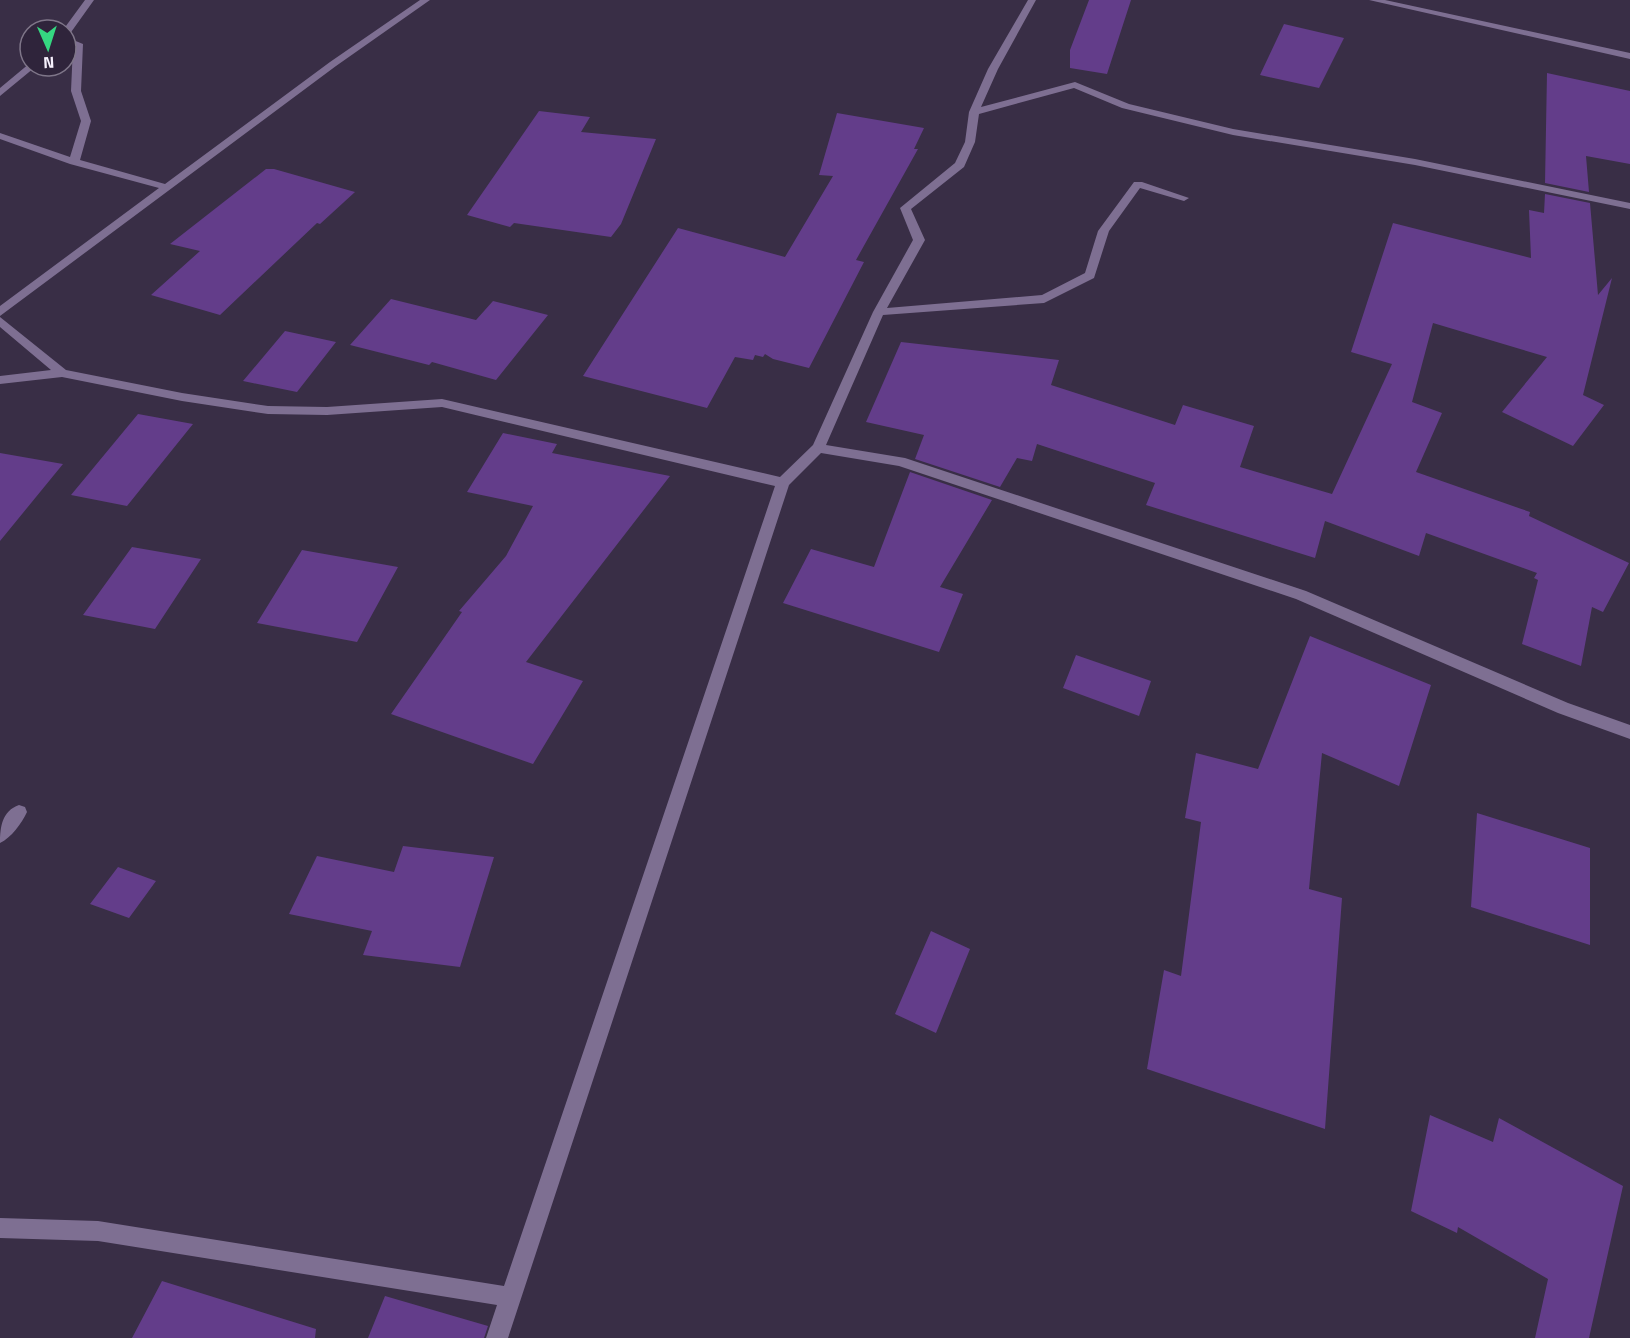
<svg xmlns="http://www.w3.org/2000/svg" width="1630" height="1338" font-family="'Titillium Web',sans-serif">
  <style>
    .building { fill: #633d8a }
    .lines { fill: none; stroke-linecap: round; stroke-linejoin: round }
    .street { fill: #7e6f92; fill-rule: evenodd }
  </style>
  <rect width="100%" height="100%" fill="#392e46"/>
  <path class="building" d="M1089,0H1131L1107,74L1070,68V50Z
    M1284,24L1344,38L1319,88L1260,75Z
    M1547,73L1630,91V164L1586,156L1589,192L1545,183Z
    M539,111L590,117L581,132L656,139L621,224L611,237L514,223L510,227L467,215Z
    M837,113L924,128L914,149H918L856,260L864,262L809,368L773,359L765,354L763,357L755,355L753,360L735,357L707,408L583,376L678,228L785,257L833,176L819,175Z
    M266,169H274L355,192L320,224L317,223L220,315L151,295L200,251L170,244Z
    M1545,194L1590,203L1598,295L1612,278L1583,395L1604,405L1573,446L1502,412L1547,357L1433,323L1412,402L1442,413L1416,472L1530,512L1529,516L1629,563L1603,612L1592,607L1581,666L1522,644L1538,580L1534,578L1537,573L1426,533L1419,556L1325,521L1315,558L1146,505L1155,483L1037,444L1032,461L1017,458L1000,487L915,459L924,435L866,422L901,342L1059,360L1051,385L1175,425L1183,405L1254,426L1240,467L1332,494L1392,364L1351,352L1393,223L1531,258L1529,210L1544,213Z
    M391,299L476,320L493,301L548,315L496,380L432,362L429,365L350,345Z
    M285,331L336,342L297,392L243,381Z
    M138,414L193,424L127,506L71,495Z
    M503,433L557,444L552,453L670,476L526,662L583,681L533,764L391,714L462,612L459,611L506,556L533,506L467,492Z
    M0,453L63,464L0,541Z
    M910,472L992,500L940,587L963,594L939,652L783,603L811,549L874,567Z
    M132,547L201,559L155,629L83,615Z
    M302,550L398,567L357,642L257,623Z
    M1310,636L1431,685L1399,786L1322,753L1309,889L1342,898L1325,1129L1147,1069L1164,970L1181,976L1201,822L1185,818L1196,753L1258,769Z
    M1076,655L1151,681L1139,716L1063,688Z
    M1477,813L1590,848V945L1471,907Z
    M403,846L494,857L460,967L363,955L372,931L289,914L317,856L394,872Z
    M118,867L156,881L129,918L90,904Z
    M931,931L970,949L936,1033L895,1014Z
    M1430,1115L1493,1142L1499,1118L1623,1186L1589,1338H1535L1548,1279L1458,1227L1457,1233L1411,1211Z
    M162,1281L316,1329L315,1338H132Z
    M385,1296L488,1326L484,1338H368Z"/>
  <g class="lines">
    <path class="street" d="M85,0H94L69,35L66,36V30H63Z
      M420,0H430L336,66L0,316V306L159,188L70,164L0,139V133L70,157L81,121L71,91L73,46L66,43V37L83,44L81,91L91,121L80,160L165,184L330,62Z
      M1028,0H1036L998,69L981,107L1075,82L1129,104L1233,129L1415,159L1630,203V209L1415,165L1233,135L1122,108L1074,88L979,114L975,142L964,167L911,209L925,240L887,308L1042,295L1085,273L1098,231L1134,182H1142L1189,198L1184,201L1140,188L1109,231L1094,278L1044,303L883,315L826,445L905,458L1306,591L1568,703L1630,725V739L1558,713L1296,599L899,466L821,453L789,485L508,1338H486L497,1305L98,1241L0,1238V1218L98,1221L504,1286L775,486L442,407L327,415L268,414L182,401L62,377L0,384V376L51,370L0,327V317L66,370L182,393L268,406L327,407L442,399L780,477L813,445L873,312L913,240L900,208L955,163L965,142L969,112L988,69Z
      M1369,0H1385L1630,53V59Z
      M30,63V66H36L34,68L0,96V88Z
      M19,805L25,807L27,812C22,823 11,838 0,843C0,827 2,811 19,805Z"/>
  </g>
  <g transform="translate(48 48) rotate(177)"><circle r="28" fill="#2f243b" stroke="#7f7689" stroke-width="1.5"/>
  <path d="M0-4.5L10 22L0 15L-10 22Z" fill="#35d881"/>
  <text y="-9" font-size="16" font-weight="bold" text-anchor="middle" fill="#f6f1fd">N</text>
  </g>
</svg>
